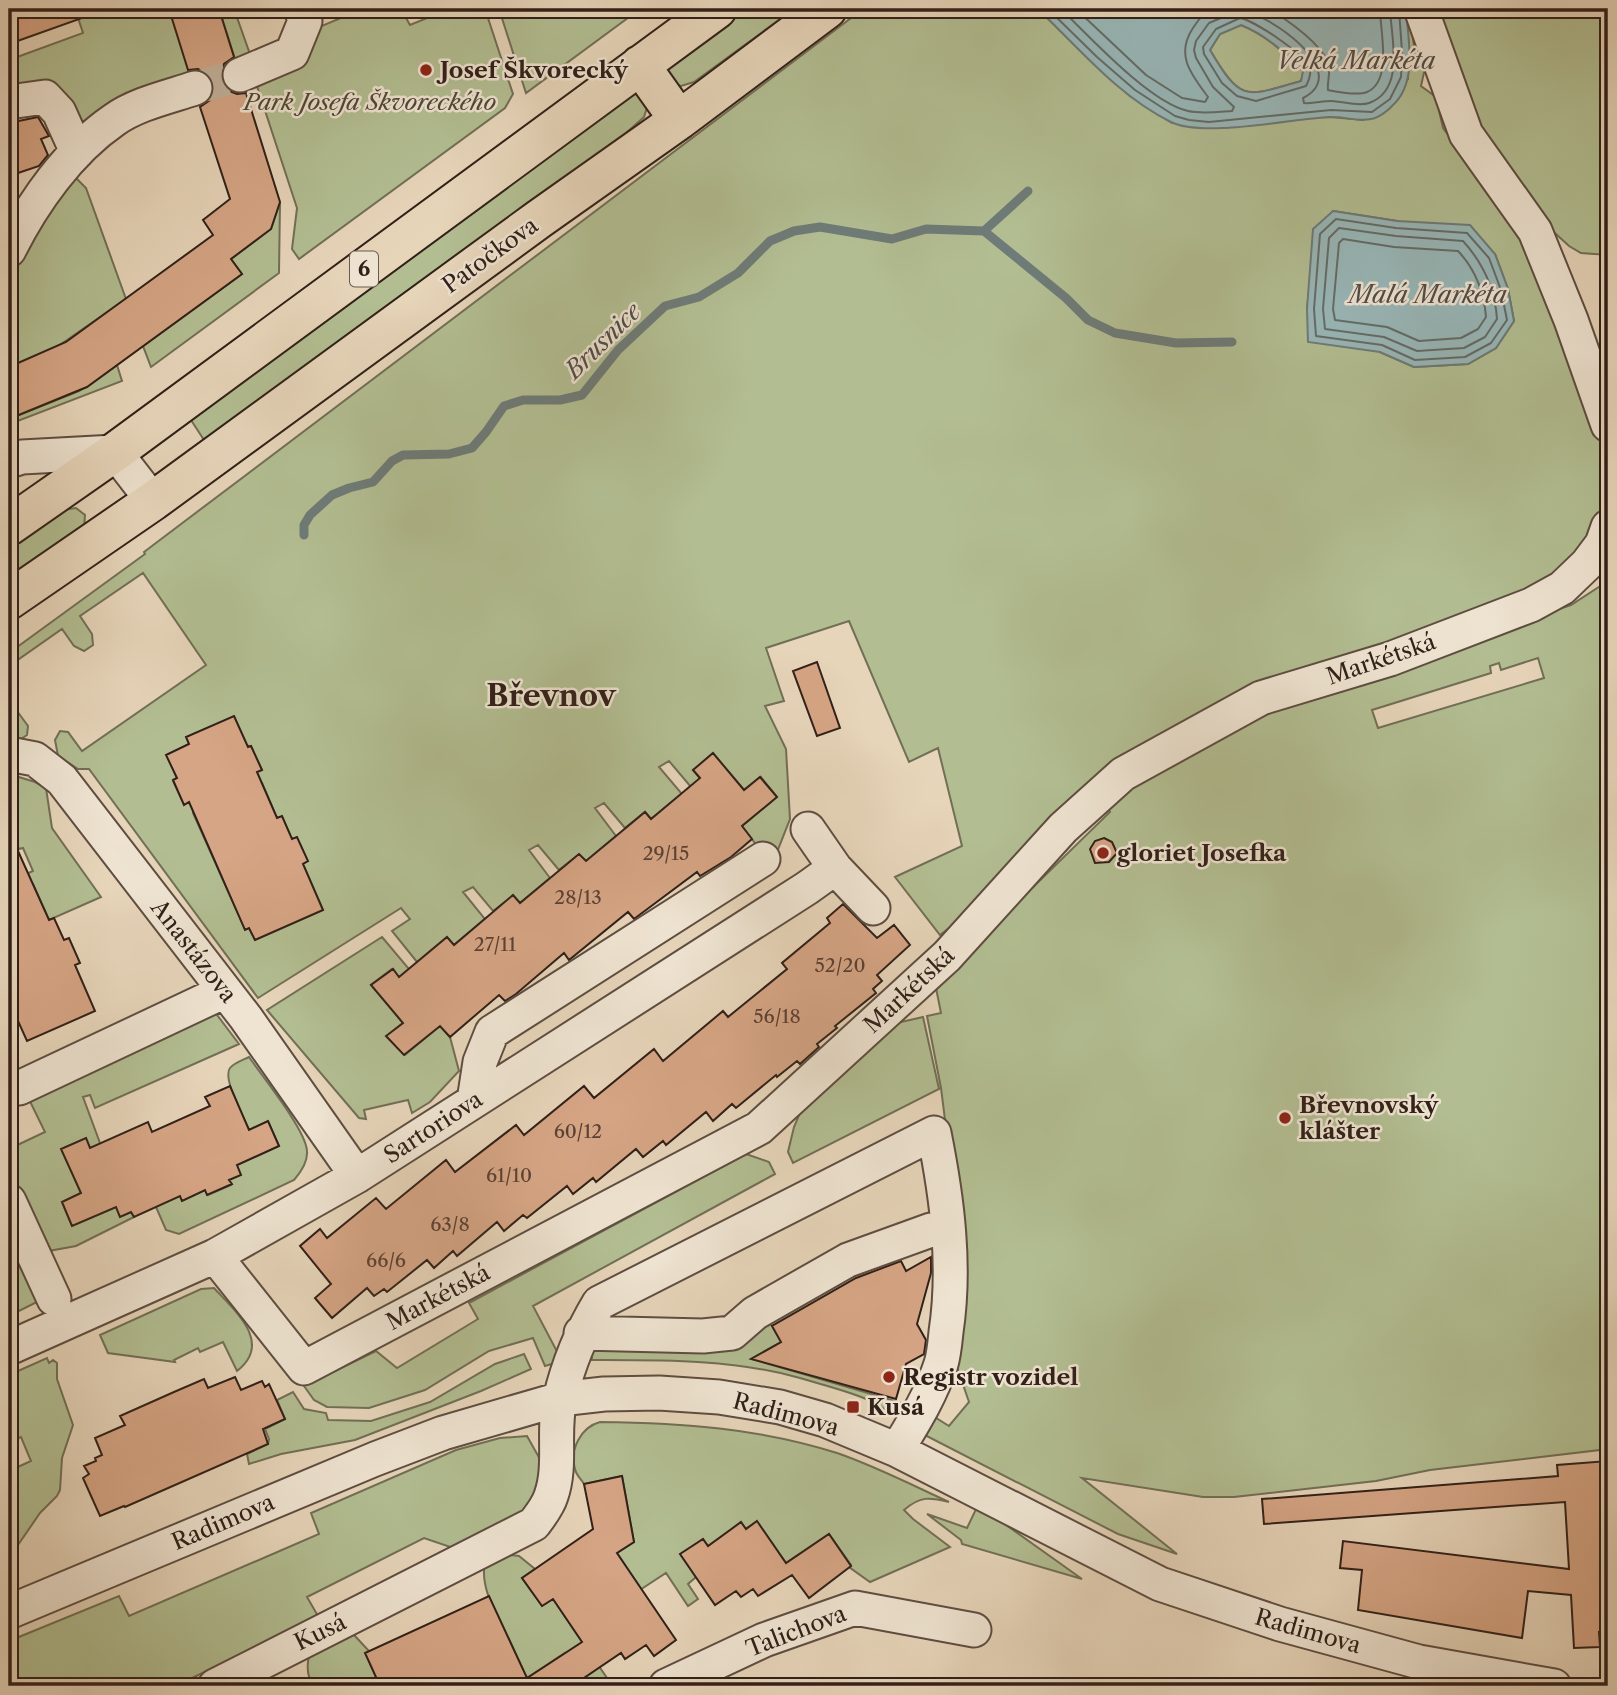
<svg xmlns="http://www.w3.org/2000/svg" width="1617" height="1695" font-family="'Libre Caslon Text',serif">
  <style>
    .green { fill: #b2be92; stroke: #716f56; stroke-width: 2; fill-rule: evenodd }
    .water { fill: #98b7b8; stroke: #6e7b78; stroke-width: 2; fill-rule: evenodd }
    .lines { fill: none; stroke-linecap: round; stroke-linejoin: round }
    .shore { stroke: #646c68; stroke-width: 2 }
    .stream { stroke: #6e7b78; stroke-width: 9 }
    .building { fill: #d6a585; stroke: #302019; stroke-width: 2 }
    .minor-tunnel { stroke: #c2b19a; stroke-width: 33; stroke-dasharray: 33 17; stroke-linecap: butt }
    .minor-casing { stroke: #5e4d41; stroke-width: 37 }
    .major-casing { stroke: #302019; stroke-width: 42 }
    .minor { stroke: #efe4d2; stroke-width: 33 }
    .major { stroke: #e7d5ba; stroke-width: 38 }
    .poi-dot { fill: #8f2418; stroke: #efe4d2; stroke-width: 2.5 }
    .labels { text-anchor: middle; stroke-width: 5; stroke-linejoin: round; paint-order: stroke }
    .number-label { font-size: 19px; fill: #5a4134 }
    .shield { fill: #efe4d2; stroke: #695b50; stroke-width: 2 }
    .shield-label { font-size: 21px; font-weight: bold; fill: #302019 }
    .poi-label { font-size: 23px; font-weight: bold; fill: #302019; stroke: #efe4d2; text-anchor: start }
    .park-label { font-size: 23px; font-style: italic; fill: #504837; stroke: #efe4d2 }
    .street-label { font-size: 23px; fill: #302019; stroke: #efe4d2 }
    .water-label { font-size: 24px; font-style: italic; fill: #4f4d49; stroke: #efe4d2 }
    .district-label { font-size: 30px; font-weight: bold; fill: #302019; stroke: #efe4d2 }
  </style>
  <rect width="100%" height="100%" fill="#e7d5ba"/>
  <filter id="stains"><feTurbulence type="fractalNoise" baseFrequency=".00286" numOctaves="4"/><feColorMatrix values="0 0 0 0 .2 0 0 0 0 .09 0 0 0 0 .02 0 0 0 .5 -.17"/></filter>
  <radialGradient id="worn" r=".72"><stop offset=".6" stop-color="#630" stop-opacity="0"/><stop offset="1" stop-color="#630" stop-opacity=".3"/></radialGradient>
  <path class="green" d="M75,9H169L192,80L85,122L16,89L9,70V60L83,33Z
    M219,9H234L251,57L237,65Z
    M362,9H401L410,25L449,9H485L513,94L505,108L299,259L292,249L297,208L254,77L312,30Z
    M499,9H640L526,93Z
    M744,9H794L694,82L681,86L672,84L666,74L672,61Z
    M863,9H1038L1092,62L1130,96L1172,123L1331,117L1363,120L1408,79L1409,52L1406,9H1410L1415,56L1423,61L1425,68L1421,86L1436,97L1443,128L1526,235L1601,438L1604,503L1587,552L1524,599L1259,689L940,935L895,877L962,846L938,748L909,762L849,621L766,648L784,701L765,706L786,749L790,819L777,852L767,859L742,826L777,797L761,777L744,790L713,754L693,770L710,790L691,787L669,761L659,767L682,794L651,819L645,812L625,828L604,803L595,808L616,836L586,861L579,854L559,870L538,845L529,850L550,878L520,903L513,896L493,911L473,887L463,892L485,919L454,945L417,962L392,931L410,919L401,908L258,998L89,769H78L58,756L55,740L60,731L68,732L82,751L206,665L143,573L80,616L92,634L93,645L84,651L74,646L62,629L9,666V653L145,554L144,552ZM1333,211L1397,221L1495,254L1508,289L1514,321L1496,348L1468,364L1414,367L1380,352L1307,309L1311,271ZM189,744L251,746L262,770L252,774L257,784L262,783L277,818L282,817L323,910L255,940L249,928L245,929L193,813V800L184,804L173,781L177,778L167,755Z
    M1431,9H1608V255L1581,253L1569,246L1545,224L1499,170Z
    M1241,25C1266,35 1284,52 1304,71L1301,81C1245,97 1242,103 1210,50L1220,34Z
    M627,94H641L649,101L644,117L626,133L206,443L189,417Z
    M72,174L86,188L126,299L54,349L9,367V280L54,198Z
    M280,202L279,273L151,367L143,346L242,274L231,259L271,229Z
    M117,365L122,381L10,424L9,419L79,391Z
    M76,508L85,515L84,529L9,584V547L62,510Z
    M1608,581V1449L1430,1470L1376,1481L1234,1497H1203L1082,1478L1177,1554L1118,1534L917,1431L928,1413L949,1426L969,1402L957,1367L952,1175L941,1088L927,1016L941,1013L935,983L1110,812L1103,802L1262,706L1571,605ZM1538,658L1544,678L1378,728L1372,710L1491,673L1490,666L1499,663L1501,670Z
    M9,700L28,726L27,735L21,739L9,737Z
    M9,774L35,782L46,788L52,828L101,897L49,920L33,884L24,875L33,871L23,848L19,849L9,826Z
    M382,937L409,969V990L392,969L371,985L403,1023L387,1036L405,1055L440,1026L450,1037L459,1071L430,1102L412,1113L408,1100L364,1110L366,1119L359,1118L267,1010Z
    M205,999L239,1044L95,1108L90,1095L83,1097L100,1143L96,1162L86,1138L62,1149L81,1193L62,1202L72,1226L116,1207L120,1217L131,1212L134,1217L76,1246L43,1252L9,1172V1149L45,1132L19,1079Z
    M923,1017L939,1089L793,1163L788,1152L794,1127L804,1103L879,1027Z
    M249,1057C262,1076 306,1130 307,1151C308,1162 301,1172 294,1180L179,1234L166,1230L156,1207L178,1191L182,1201L205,1190L208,1195L231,1185L229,1180L237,1165L279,1146L268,1121L249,1130C244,1118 222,1078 230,1068C234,1063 243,1060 249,1057Z
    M746,1154L769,1162L775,1174L533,1306L562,1361L545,1366L533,1338L489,1351L425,1390L369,1408L327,1407L314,1400L304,1386L376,1351L397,1368L478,1319L469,1303Z
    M9,1238L37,1302L9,1316Z
    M214,1288C236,1312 273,1343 237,1371L223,1342L200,1352L198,1348L174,1360L175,1362L108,1353L100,1335L201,1289Z
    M771,1324L781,1342L752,1359L912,1406L904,1418C891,1416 883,1407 871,1401C849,1391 823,1385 800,1378C733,1359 661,1360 592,1360L591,1346L739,1340Z
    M524,1354L531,1369L481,1391L355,1440L281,1454L249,1464L247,1454L268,1444L269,1439L265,1429L285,1419L277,1400L293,1392L304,1409L326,1413L328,1420L371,1421L430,1402L495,1364Z
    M47,1358L49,1363L53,1360L57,1363V1379L73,1425L62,1458L60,1490L57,1496L40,1513L9,1558V1471L31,1461L21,1437L9,1442V1375Z
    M600,1422C682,1423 758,1428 837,1453C875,1466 912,1485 949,1502C929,1497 920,1496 904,1510L913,1519L950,1547L870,1582L849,1567L851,1565L829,1534L786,1563L757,1522L710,1549L703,1539L681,1554L696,1577L688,1584L698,1599L688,1606L666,1573L620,1603L626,1567L617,1553L634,1542L622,1476L584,1484C581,1479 576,1475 575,1469C569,1450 581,1427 600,1422Z
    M527,1436L541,1461L538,1492L509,1527L459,1550L424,1538L307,1597L318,1616L176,1686H9V1641L119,1596L129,1616L319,1534L311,1513L456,1450L500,1438Z
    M978,1505L1082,1579L962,1544L961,1540L927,1514L967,1528Z
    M511,1555L519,1556L535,1569L522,1578L542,1606L553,1599L607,1678L594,1686H586L565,1653L521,1682L523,1686H512L496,1652L511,1645C500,1620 479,1590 485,1562L498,1556Z
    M342,1632L354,1635L369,1651L366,1653L380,1686H315C305,1677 307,1661 311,1648Z"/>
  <path class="water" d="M1038,9H1406C1408,39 1418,82 1393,105C1388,111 1378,118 1371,119C1357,122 1343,116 1329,117C1290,119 1203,138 1171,122C1119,97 1079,48 1038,9ZM1241,25C1266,35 1284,52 1303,71L1301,81C1245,97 1241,103 1210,50L1220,34Z
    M1333,211L1397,221L1470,225L1495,254L1508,289L1514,321L1496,348L1468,364L1414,367L1380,352L1308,342L1307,309L1313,229Z"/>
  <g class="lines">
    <path class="shore" d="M1048,9L1097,57L1135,90L1175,116L1189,120L1209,122L1331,110L1372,112L1390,99L1401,77L1402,52L1399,9
      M1061,9C1090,37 1149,102 1188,111C1202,114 1217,112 1232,111L1234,107L1213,87L1196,58L1194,50L1196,41L1209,23L1240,10C1268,13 1354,72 1303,98L1304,103C1313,104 1322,101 1331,101C1342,101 1358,107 1369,103C1406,90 1391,37 1390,9
      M1076,9L1146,75L1182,98L1205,102L1208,97C1191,74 1175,55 1193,28C1199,19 1203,13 1213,9
      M1270,9C1287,20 1326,46 1329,67C1330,75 1327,83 1328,90C1338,92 1357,96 1367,92C1393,81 1380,31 1380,9
      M1240,18C1255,21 1307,55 1310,70C1311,75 1308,82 1306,86L1256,101L1237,96L1222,83L1204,54L1203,47L1216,29Z
      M1336,219L1396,228L1467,233L1489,258L1501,290L1507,320L1491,343L1465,357L1415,360L1382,345L1316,336L1314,309L1320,234Z
      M1339,228L1396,236L1463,241C1483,263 1495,289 1497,319L1485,337L1464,348L1417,351L1384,337L1325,329L1323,309L1329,238Z
      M1343,239L1394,247L1458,251C1475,269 1484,292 1486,317L1478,329L1461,338L1419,341L1387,327L1335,320L1333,309L1339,243Z"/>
    <path class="stream" d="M984,231L1066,298L1088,320L1115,333L1176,343L1232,342
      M304,535V525L310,515L332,495L349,488L373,482L392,461L403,455L449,454L472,448L486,432L504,406L523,400H560L582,395L618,350L665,306L699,297L738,273L770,241L794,231L820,227L892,239L926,229L984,231L1028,191"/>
  </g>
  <path class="building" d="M9,9H98L99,12L9,44Z
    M169,9H219L234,57L224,64L221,72L222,82L229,91L237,94L246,93L280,202L271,229L231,259L242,274L87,387L9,419V367L66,342L213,235L203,220L230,199L200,107L210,100L214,91L213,83L207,73L198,69L188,70Z
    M38,117L49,136L41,139L48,155L39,166L9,176V123Z
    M817,662L840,728L817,736L793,671Z
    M234,716L248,747L251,746L262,770L257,772L277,818L282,816L292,839L297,837L308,861L303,864L323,910L255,940L249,928L245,930L189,802L184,805L173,780L177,778L166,755L189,744L186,737Z
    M713,753L744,790L760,777L777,797L742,826L752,839L731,857L700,876L697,872L634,919L628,912L569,960L564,953L516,994L505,1001L499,995L450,1037L440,1026L404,1055L386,1036L403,1023L371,985L393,969L399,977L447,937L454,945L513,895L520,903L579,854L586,861L645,812L651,819L700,778L693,770Z
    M9,831L49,920L54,918L64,940L69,938L80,963L75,965L95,1011L27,1041L9,1001Z
    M1104,838L1112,842L1117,853L1109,862L1095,863L1090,849L1095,841Z
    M843,904L877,938L894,925L910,945L877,975L882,981L873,989L876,993L835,1026L837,1028L817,1044L819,1047L800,1064L797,1061L777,1077L776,1075L736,1108L732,1104L713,1121L706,1112L666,1145L663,1141L643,1157L636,1149L596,1182L593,1178L573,1194L567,1186L527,1218L523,1215L504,1231L497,1222L457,1256L453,1251L434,1268L427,1260L387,1292L384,1289L374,1296L367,1288L332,1318L315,1298L331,1284L300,1246L320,1229L327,1238L376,1198L386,1209L446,1160L455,1172L516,1125L524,1135L584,1086L594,1098L654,1049L663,1061L723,1011L728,1017L787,969L782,963L830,923L827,918Z
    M230,1086L249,1130L268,1121L279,1146L237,1165L241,1175L229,1180L232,1184L207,1195L205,1190L182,1201L180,1196L134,1217L131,1212L120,1217L116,1207L72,1226L62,1202L81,1193L61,1149L86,1138L90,1148L148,1122L152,1132L210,1106L205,1097Z
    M931,1257V1273L917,1324L926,1340L924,1354L906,1364L896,1399L751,1359L781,1342L772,1326L856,1278L901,1261L906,1271Z
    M235,1377L241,1390L262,1381L265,1387L269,1384L285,1419L263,1429L268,1444L125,1507L124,1506L100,1516L83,1478L89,1474L84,1466L96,1461L95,1458L102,1455L95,1438L125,1425L120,1416L174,1392L204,1379L208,1388Z
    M1608,1461V1632H1599L1600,1647L1574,1648L1571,1595L1528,1591L1522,1638L1358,1610L1362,1570L1340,1568L1343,1541L1569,1569L1565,1502L1264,1524L1262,1499L1558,1476L1557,1465Z
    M622,1476L634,1542L617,1553L676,1640L654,1656L646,1645L625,1659L621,1653L572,1686H380L365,1653L489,1596L527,1678L582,1642L553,1599L542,1606L522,1578L593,1529L584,1484Z
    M757,1521L786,1563L829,1534L851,1566L809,1598L792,1575L758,1596L753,1589L741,1597L736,1591L715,1605L680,1554L703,1539L708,1546L741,1522L746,1529Z"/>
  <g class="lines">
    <path class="minor-tunnel" d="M195,88L240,75"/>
    <g class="minor-casing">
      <path id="minor" d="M1421,9L1466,134L1535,231L1571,320L1608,425
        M240,75L292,53L305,21L301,9
        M9,102L45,97L59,112L77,152
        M9,250C33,202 69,151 114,120C136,104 168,97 195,88
        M9,461L22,457L115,452L153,501
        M9,754L35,759L62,780L246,1018L357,1176
        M808,829L835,868L873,908
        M19,1088L225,991
        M474,1101L480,1062L492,1032L763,859
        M9,1201L54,1299
        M215,1256L304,1368L759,1128L947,956L1063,828L1123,774L1261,698L1390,659L1531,605L1562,588L1587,564L1602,544L1608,527
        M581,1333L703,1336L732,1333L755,1313L848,1260L931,1230H948
        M9,1348L215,1256L357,1176L807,888L835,868
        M9,1612L375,1459L443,1433L560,1399L604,1394L659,1393L719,1397L780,1407L825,1420L897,1450L1160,1584L1280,1624L1419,1662L1554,1686
        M215,1686L534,1524C540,1516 548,1506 551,1496C562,1465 552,1431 560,1399C568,1365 581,1333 599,1303L934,1133C947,1198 956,1265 946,1332C945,1342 944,1354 941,1364C931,1395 914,1422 897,1450
        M666,1686L764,1640L855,1608L974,1630"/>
    </g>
    <g class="major-casing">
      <path id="major" d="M640,65L679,120
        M9,526L115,452L717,9
        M9,600L153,501L539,219L679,120L827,9"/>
    </g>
    <use href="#minor" class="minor"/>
    <use href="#major" class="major"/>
  </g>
  <g class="poi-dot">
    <circle cx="426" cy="70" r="7"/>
    <circle cx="1103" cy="853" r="7"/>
    <circle cx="1285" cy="1118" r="7"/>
    <circle cx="889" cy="1377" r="7"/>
    <rect x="846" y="1400" width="14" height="14" rx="3.5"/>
  </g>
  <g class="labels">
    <g class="number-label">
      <text x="666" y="860">29/15</text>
      <text x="578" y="904">28/13</text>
      <text x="495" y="951">27/11</text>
      <text x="840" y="972">52/20</text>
      <text x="777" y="1023">56/18</text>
      <text x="578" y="1138">60/12</text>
      <text x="509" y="1182">61/10</text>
      <text x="450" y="1231">63/8</text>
      <text x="386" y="1267">66/6</text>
    </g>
    <rect class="shield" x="350" y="251.5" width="28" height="35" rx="5"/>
    <g class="shield-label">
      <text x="364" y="276">6</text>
    </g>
    <g class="poi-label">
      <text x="440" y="78">Josef Škvorecký</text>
      <text x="1117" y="861">gloriet Josefka</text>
      <text x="1299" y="1113">Břevnovský<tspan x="1299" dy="26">klášter</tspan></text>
      <text x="903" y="1385">Registr vozidel</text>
      <text x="867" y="1415">Kusá</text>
    </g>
    <g class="park-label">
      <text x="370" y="110">Park Josefa Škvoreckého</text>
    </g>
    <g class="street-label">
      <text transform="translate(490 255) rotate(-36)" y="8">Patočkova</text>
      <text transform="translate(1381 659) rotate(-19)" y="8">Markétská</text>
      <text transform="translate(194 951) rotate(52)" y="8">Anastázova</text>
      <text transform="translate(909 990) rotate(-43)" y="8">Markétská</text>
      <text transform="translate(433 1127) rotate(-33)" y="8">Sartoriova</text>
      <text transform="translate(438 1297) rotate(-28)" y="8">Markétská</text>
      <text transform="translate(786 1414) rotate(15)" y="8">Radimova</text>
      <text transform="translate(223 1522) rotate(-23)" y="8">Radimova</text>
      <text transform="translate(796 1631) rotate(-21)" y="8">Talichova</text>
      <text transform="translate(1308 1631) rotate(16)" y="8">Radimova</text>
      <text transform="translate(320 1632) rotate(-26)" y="8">Kusá</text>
    </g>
    <g class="water-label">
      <text x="1356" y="69">Velká Markéta</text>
      <text x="1428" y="303">Malá Markéta</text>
      <text transform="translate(603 341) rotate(-45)" y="8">Brusnice</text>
    </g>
    <g class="district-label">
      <text x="551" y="706">Břevnov</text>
    </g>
  </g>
  <rect width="1617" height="1695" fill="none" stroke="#e7d5ba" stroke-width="35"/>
  <rect x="10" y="10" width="1596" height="1674" fill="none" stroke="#302019" stroke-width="3.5"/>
  <rect x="18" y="18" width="1582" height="1660" fill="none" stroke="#302019" stroke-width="2"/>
  <rect width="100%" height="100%" filter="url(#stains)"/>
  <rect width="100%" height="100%" fill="url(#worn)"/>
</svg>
